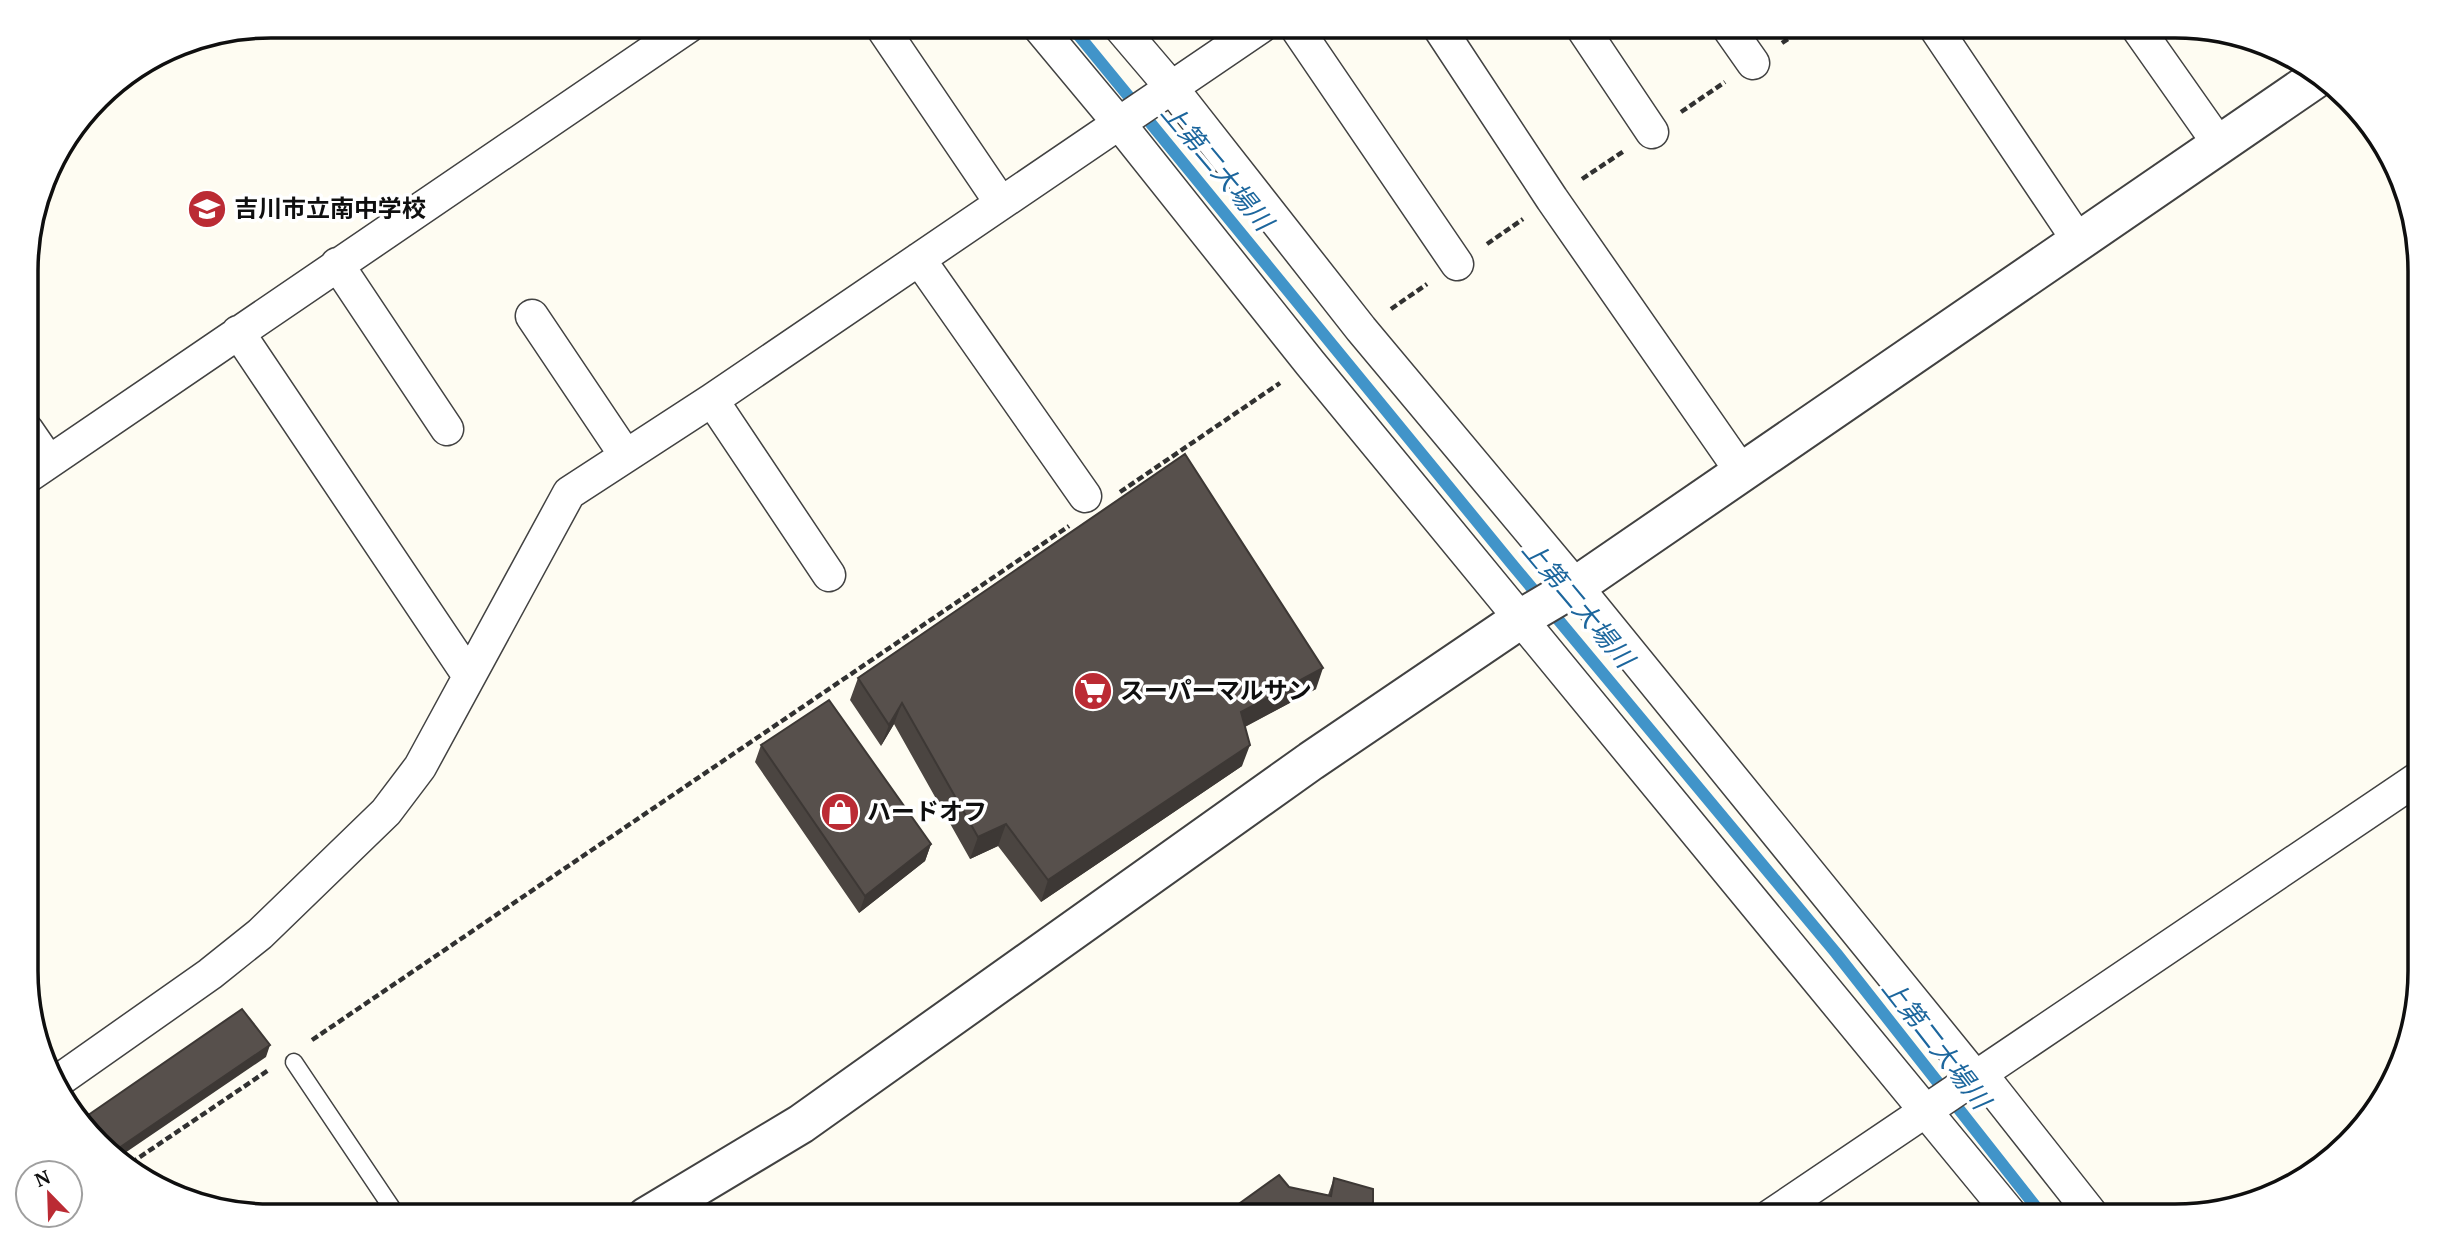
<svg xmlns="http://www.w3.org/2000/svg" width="2447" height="1243" font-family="'PT Serif','Noto Sans JP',serif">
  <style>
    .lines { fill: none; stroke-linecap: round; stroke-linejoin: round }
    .stream { stroke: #4194c9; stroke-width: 12 }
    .service-casing { stroke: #424242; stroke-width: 19 }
    .minor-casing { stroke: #424242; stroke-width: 35 }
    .tertiary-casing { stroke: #424242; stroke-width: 42 }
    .path { stroke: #313131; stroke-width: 4.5; stroke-dasharray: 7 3.5; stroke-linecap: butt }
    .service { stroke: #fff; stroke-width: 16 }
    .minor { stroke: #fff; stroke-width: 32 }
    .tertiary { stroke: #fff; stroke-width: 38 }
    .wall { fill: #4b4541 }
    .shaded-wall { fill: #3d3835 }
    .building { fill: #57504c; stroke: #3d3835; stroke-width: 2 }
    .labels { text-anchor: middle; stroke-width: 7; stroke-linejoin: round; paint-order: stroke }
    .poi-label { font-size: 24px; font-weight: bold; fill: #0f0f0f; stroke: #fff; text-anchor: start }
    .water-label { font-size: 26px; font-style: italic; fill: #1c669d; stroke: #fff }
    .rim { fill: none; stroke: #0f0f0f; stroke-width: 3.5 }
  </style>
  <rect width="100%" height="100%" fill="#fefcf2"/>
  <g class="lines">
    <path class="stream" d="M1071,26L1511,563L1836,953L2043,1216"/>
    <g class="service-casing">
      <path id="service" d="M294,1062L398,1217"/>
    </g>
    <g class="minor-casing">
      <path id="minor" d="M881,26L1001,203
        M1038,26L1118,122L1310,363L2012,1216
        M1119,26L1171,87L1361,329L1576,586L1976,1078
        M1295,26L1457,264
        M1438,26L1552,199L1741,471
        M1581,26L1652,132
        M1727,26L1753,63
        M1934,26L2078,240
        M2136,26L2219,144
        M919,259L1085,496
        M337,264L447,429
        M532,316L626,456
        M238,332L469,676
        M712,400L829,575
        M27,430L49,462
        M27,477L689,26
        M1981,1074L2093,1216
        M58,1081L210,974L260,934L386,812L420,767L569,493L712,400L1262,26
        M1770,1216L2420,777"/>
    </g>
    <g class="tertiary-casing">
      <path id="tertiary" d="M646,1217L801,1124L1311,761L1522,618L1576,586L2315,79"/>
    </g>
    <path class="path" d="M1782,43L1807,26
      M1681,112L1725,82
      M1582,179L1624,151
      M1487,244L1523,219
      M1391,309L1427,284
      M1120,492L1280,383
      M312,1040L1069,526
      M131,1163L270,1069"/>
    <use href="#service" class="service"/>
    <use href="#minor" class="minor"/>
    <use href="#tertiary" class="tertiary"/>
  </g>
  <path class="wall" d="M858,678L1316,689L1245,727L1242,766L1041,902L998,846L970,859L894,724L881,746L850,700Z
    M761,745L931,844L925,861L859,913L755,762Z
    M1334,1178L1373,1216L1289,1187L1328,1195Z"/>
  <path class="shaded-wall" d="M1323,668L1316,689L1233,733L1241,712Z
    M902,703L894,724L881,746L889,725Z
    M1250,745L1242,766L1041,902L1048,880Z
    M1006,824L998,846L970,859L978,837Z
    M931,844L925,861L859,913L865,896Z
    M34,986L28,1000V991Z
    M270,1045L266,1057L122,1155L116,1150Z"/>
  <path class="building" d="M1185,454L1323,668L1241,712L1250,745L1048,880L1006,824L978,837L902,703L889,725L858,678Z
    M829,700L931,844L865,896L761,745Z
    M28,979L34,986L28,991Z
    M242,1009L270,1045L116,1150L81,1120Z
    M1279,1175L1289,1187L1331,1196L1334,1178L1373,1189V1216H1222Z"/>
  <defs>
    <g id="school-disc" transform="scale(2.0125)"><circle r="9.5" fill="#bb2b34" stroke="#fff"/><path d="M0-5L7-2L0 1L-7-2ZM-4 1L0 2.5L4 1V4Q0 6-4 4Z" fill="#fff"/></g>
    <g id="supermarket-disc" transform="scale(2.0125)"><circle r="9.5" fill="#bb2b34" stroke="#fff"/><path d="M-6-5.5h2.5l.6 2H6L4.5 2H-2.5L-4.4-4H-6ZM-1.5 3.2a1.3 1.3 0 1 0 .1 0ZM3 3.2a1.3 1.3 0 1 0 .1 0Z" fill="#fff"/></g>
    <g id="shop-disc" transform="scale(2.0125)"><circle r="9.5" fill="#bb2b34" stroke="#fff"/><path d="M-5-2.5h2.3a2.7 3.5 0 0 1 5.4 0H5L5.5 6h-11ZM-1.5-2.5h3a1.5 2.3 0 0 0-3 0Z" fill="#fff"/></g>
  </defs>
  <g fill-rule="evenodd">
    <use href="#school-disc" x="207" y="209"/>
    <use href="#supermarket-disc" x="1093" y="691"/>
    <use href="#shop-disc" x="840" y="812"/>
  </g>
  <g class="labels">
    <g class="poi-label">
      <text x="234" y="217">吉川市立南中学校</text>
      <text x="1120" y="699">スーパーマルサン</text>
      <text x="867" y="820">ハードオフ</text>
    </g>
    <g class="water-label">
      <text transform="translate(1217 167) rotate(50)" y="9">上第二大場川</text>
      <text transform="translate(1578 604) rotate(50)" y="9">上第二大場川</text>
      <text transform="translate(1936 1044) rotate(52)" y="9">上第二大場川</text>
    </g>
  </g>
  <path d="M0 0H2447V1243H0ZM271 38H2175A233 233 0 0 1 2408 271V971A233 233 0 0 1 2175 1204H271A233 233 0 0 1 38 971V271A233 233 0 0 1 271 38Z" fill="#fff" fill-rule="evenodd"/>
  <path class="rim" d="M271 38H2175A233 233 0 0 1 2408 271V971A233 233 0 0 1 2175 1204H271A233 233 0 0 1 38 971V271A233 233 0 0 1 271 38Z"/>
  <g transform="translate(49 1194) rotate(337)"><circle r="33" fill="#ffffff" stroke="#9f9f9f" stroke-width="2"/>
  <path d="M0-5L12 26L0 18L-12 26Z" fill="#bb2b34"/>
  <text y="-10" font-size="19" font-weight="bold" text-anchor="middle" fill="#0f0f0f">N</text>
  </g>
</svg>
